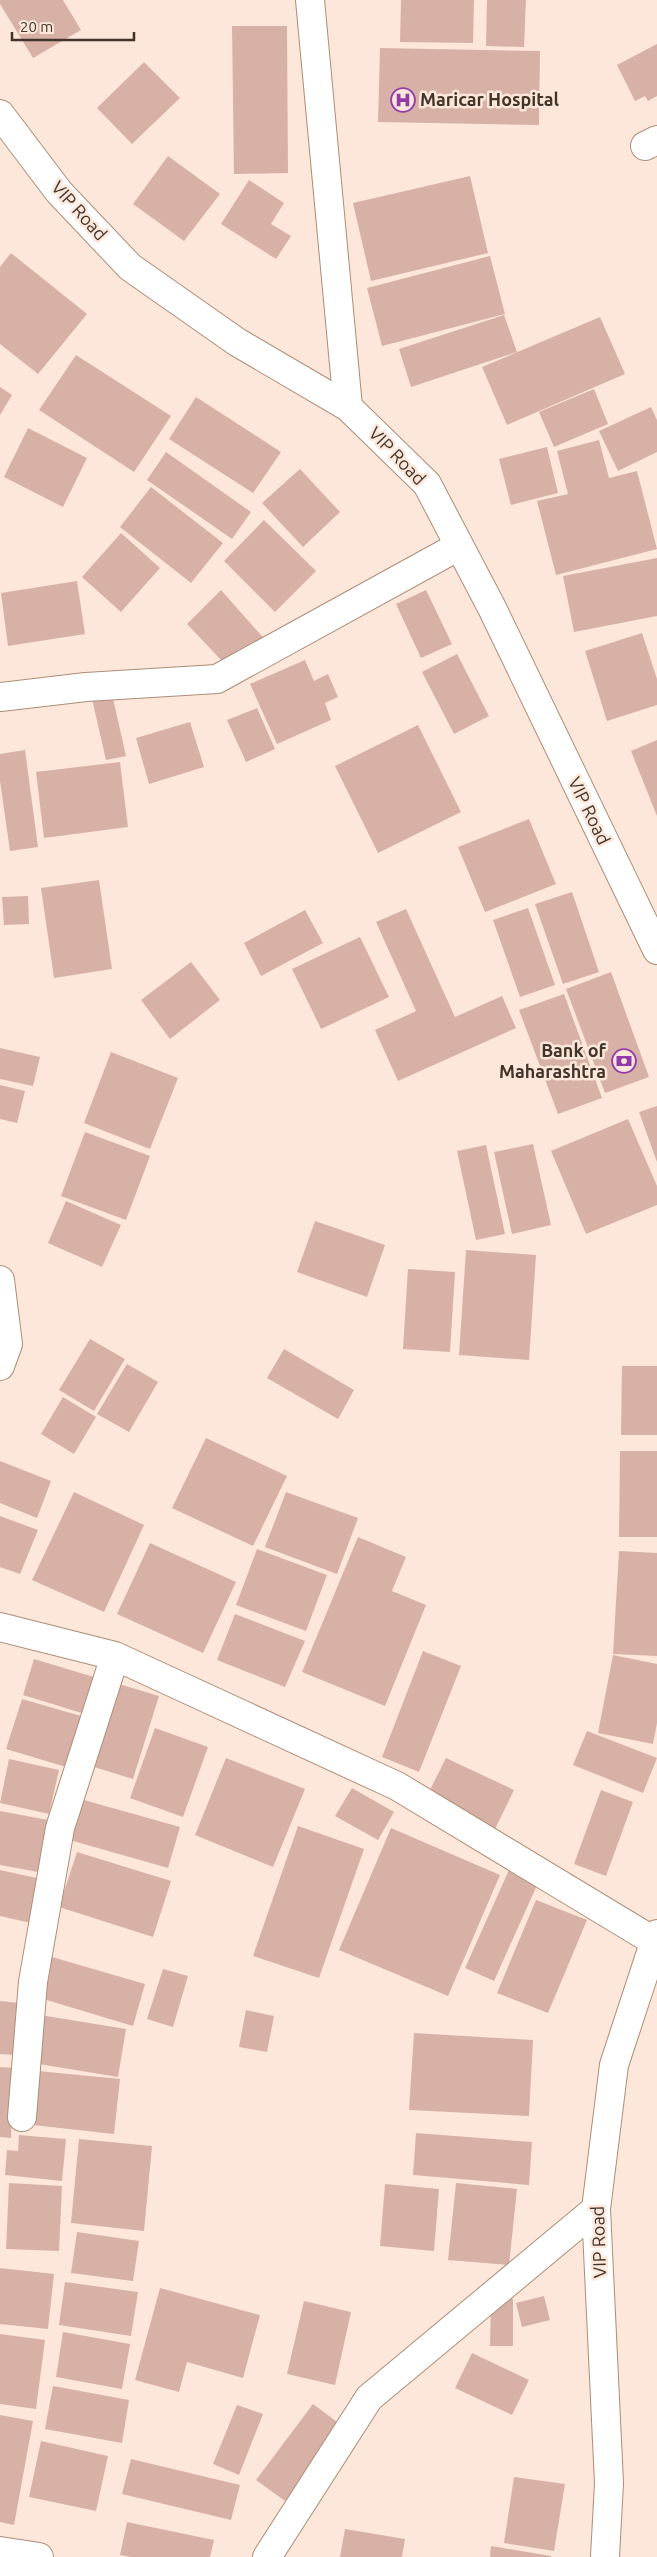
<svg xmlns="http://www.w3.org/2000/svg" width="657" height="2557" font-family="Ubuntu,sans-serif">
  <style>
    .building { fill: #d8b1a6 }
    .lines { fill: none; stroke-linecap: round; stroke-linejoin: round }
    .minor-casing { stroke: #ad8d78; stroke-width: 30 }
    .highway-casing { stroke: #ad8d78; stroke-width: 30 }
    .minor { stroke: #fff; stroke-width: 28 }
    .highway { stroke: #fff; stroke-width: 28 }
    .labels { text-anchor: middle; stroke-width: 5; stroke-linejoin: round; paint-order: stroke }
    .poi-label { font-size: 18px; font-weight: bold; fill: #41342b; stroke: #fce7da; text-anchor: start }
    .street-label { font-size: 18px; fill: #41342b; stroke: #fce7da }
  </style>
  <rect width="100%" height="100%" fill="#fce7da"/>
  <path class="building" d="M0,0H63L81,30L33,58L0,4Z
    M401,0H474L473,43L400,42Z
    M487,0H526L524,47L486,46Z
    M232,26H287L288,173L234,174Z
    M657,44V96L648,101L645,96L635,101L617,65Z
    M380,48L540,51L539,125L378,122Z
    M144,62L180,98L132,144L97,108Z
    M168,156L220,194L184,241L133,204Z
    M470,176L488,253L371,281L353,203Z
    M249,180L284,203L271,224L291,236L276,259L221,224Z
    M11,253L87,314L38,374L0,344V267Z
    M490,256L505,314L382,346L367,288Z
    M504,315L517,352L411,387L399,349Z
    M600,317L625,374L507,425L482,367Z
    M76,355L171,416L134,472L39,410Z
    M0,387L12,395L0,415Z
    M594,389L608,424L554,447L539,412Z
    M196,397L281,452L253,493L169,439Z
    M651,407L657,420V452L618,471L599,431Z
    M28,428L87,458L63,507L4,477Z
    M599,440L609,478L637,471L657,549L556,575L537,501L568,494L557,451Z
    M547,447L558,493L511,505L499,459Z
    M166,452L251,512L232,539L147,480Z
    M300,469L340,512L303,547L262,503Z
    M151,487L223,543L191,583L120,527Z
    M264,520L316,571L275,612L224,561Z
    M121,533L160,568L121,612L82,577Z
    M657,558V616L574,632L563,576Z
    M77,581L85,634L8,646L1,593Z
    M221,590L269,644L223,662L187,624Z
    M426,590L452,644L421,658L396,604Z
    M642,633L657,679V705L607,721L585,651Z
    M457,654L489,716L454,734L422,672Z
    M305,660L314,681L328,674L338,697L325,703L331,720L277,744L250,684Z
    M112,694L126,756L106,760L92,699Z
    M257,708L275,749L246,762L227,720Z
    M190,722L204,767L149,784L136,738Z
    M418,725L461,812L378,853L335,766Z
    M657,740V816L631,751Z
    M25,750L38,847L10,851L0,781V754Z
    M120,762L128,827L44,838L36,772Z
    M529,819L556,884L485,912L458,847Z
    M99,880L112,969L54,978L41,888Z
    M572,892L599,972L563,984L535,904Z
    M28,896L29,924L4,925L2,897Z
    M528,908L555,985L520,997L493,920Z
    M406,909L455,1017L502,996L516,1028L398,1081L375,1030L416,1011L376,922Z
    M305,910L323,943L261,976L244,943Z
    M360,937L389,997L321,1029L292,969Z
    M191,962L220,1000L170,1039L141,1000Z
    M611,972L649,1077L605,1093L566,989Z
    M564,994L602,1098L558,1114L519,1010Z
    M0,1048L40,1057L33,1086L0,1079Z
    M111,1052L178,1078L150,1149L84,1123Z
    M0,1085L25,1091L17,1123L0,1119Z
    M657,1106V1162L639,1112Z
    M628,1119L657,1186V1205L586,1234L551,1151Z
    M85,1132L150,1156L126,1220L61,1196Z
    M533,1144L551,1225L512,1234L494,1152Z
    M486,1145L505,1234L476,1240L457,1151Z
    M66,1201L121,1225L102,1267L48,1243Z
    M315,1221L385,1245L367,1297L297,1272Z
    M466,1250L536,1255L529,1360L459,1355Z
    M408,1269L455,1272L450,1352L403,1349Z
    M90,1339L125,1359L94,1411L59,1390Z
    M284,1349L354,1390L338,1419L267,1378Z
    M127,1364L158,1382L129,1432L97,1414Z
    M622,1366H657V1435H621Z
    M63,1397L96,1417L74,1454L41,1434Z
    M206,1438L287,1476L253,1546L172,1508Z
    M620,1451H657V1537H619Z
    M0,1461L51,1481L37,1518L0,1503Z
    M74,1492L144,1525L104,1612L32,1580Z
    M286,1492L358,1518L337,1574L265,1547Z
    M0,1516L38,1530L20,1574L0,1567Z
    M358,1537L406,1557L392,1591L426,1605L385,1706L302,1672Z
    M150,1543L236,1582L203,1653L117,1614Z
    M257,1549L327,1575L306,1631L236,1605Z
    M619,1551L657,1553V1656L613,1654Z
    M235,1614L305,1641L285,1687L217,1660Z
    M423,1651L461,1666L419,1772L382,1757Z
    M613,1655L657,1664V1723L653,1744L598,1733Z
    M34,1659L97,1678L85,1714L23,1695Z
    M119,1684L159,1696L133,1779L94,1767Z
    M22,1699L81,1716L66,1767L6,1749Z
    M155,1728L208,1747L183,1817L130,1798Z
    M587,1731L657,1758L643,1793L573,1765Z
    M226,1758L305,1789L273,1867L195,1835Z
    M446,1758L514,1790L495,1829L427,1796Z
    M9,1759L59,1770L49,1814L0,1803Z
    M352,1788L394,1812L378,1840L335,1816Z
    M601,1790L633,1802L606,1876L574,1864Z
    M77,1798L180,1827L168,1868L66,1839Z
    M0,1811L48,1820L38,1872L0,1865Z
    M298,1826L364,1849L319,1978L253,1956Z
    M391,1828L500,1875L448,1996L339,1950Z
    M77,1852L171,1881L153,1937L59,1907Z
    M0,1870L41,1879L31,1923L0,1916Z
    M509,1870L538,1883L494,1981L465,1968Z
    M536,1900L587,1920L548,2013L497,1993Z
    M52,1957L145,1984L133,2026L40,1998Z
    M163,1969L188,1976L173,2027L147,2019Z
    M0,2001L19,2003L15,2055L0,2054Z
    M246,2010L274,2016L267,2052L239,2047Z
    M40,2015L126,2029L118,2077L33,2063Z
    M414,2033L533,2040L529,2116L409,2110Z
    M0,2067L13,2068L11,2138L0,2137Z
    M38,2071L120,2079L114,2134L33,2125Z
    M416,2133L532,2142L529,2185L413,2175Z
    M19,2135L66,2139L62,2181L5,2175L7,2150L18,2151Z
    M79,2139L152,2146L144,2231L71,2223Z
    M9,2183L62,2186L59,2251L6,2249Z
    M456,2183L517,2189L509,2265L448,2260Z
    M385,2184L439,2189L434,2251L380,2246Z
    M77,2232L139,2241L133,2281L71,2273Z
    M0,2268L54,2274L48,2329L0,2324Z
    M65,2282L138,2292L131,2336L59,2325Z
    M160,2288L260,2315L243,2378L187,2362L179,2392L135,2380Z
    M544,2296L550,2320L522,2327L516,2303Z
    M491,2299H513V2346H490Z
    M304,2301L351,2312L335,2385L287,2374Z
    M63,2332L130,2344L122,2389L56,2377Z
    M0,2334L45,2340L36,2409L0,2404Z
    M472,2353L529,2380L512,2415L455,2388Z
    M53,2386L129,2400L122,2443L45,2429Z
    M313,2404L341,2425L285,2501L256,2480Z
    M237,2405L263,2414L239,2475L213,2464Z
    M0,2415L33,2421L14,2525L0,2522Z
    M41,2441L108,2456L96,2511L29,2497Z
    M131,2459L240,2485L231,2520L122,2494Z
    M514,2477L565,2484L554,2551L504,2543Z
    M127,2522L214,2540L210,2557H131L120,2555Z
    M345,2529L405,2539L402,2557H340Z
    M491,2546L551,2556V2557H490Z"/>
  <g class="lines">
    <g class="minor-casing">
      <path id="minor" d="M310,0L348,407
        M645,146L657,140
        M0,697L86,687L217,679L459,546
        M0,1280L8,1344L0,1366
        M0,1627L115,1656L397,1786L657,1943
        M22,2117L33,1982L60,1828L115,1656
        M0,2551L39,2557
        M267,2557L369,2398L596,2209"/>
    </g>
    <g class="highway-casing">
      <path id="highway" d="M0,114L59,192L130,267L237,342L348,407L427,484L492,608L657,950
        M605,2557L609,2483L596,2209L614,2065L657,1934"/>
    </g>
    <use href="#minor" class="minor"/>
    <use href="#highway" class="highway"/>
  </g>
  <defs>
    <g id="hospital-ring" transform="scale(1.25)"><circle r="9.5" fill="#fce7da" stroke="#923ca9" stroke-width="1.5"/><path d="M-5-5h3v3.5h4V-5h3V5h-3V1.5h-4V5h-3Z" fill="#923ca9"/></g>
    <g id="bank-ring" transform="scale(1.25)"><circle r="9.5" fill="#fce7da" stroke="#923ca9" stroke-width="1.5"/><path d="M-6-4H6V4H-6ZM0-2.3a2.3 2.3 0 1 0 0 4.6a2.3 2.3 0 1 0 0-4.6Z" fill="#923ca9"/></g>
  </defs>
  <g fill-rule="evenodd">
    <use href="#hospital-ring" x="403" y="100"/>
    <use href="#bank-ring" x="624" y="1061"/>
  </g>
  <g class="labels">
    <g class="poi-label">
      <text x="420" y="106">Maricar Hospital</text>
      <text x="606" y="1057" text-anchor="end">Bank of<tspan x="606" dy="21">Maharashtra</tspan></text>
    </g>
    <g class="street-label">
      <text transform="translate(79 211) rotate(48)" y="6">VIP Road</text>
      <text transform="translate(397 456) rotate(46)" y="6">VIP Road</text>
      <text transform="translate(589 811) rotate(64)" y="6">VIP Road</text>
      <text transform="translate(599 2242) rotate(-92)" y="6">VIP Road</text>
    </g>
  </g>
  <path d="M12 32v8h122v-8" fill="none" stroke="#41342b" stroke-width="2.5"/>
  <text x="20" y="32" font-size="15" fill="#41342b" stroke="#fce7da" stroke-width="4" paint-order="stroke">20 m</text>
</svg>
